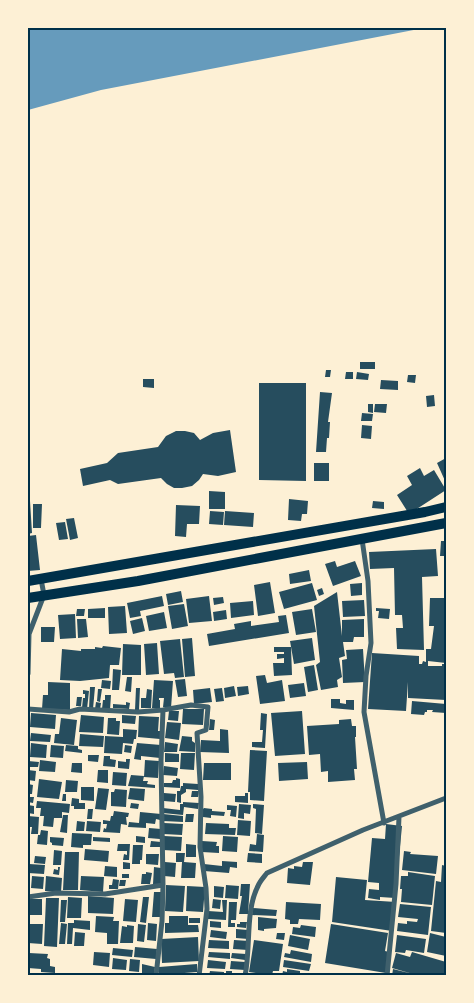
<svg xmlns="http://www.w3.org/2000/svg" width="474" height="1003" font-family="Signika,sans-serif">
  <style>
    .water { fill: #669bbc }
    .building { fill: #264d5e }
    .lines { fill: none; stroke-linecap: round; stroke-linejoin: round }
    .minor { stroke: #3f606c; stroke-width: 5 }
    .secondary { stroke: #003049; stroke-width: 10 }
    .neatline { fill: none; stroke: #003049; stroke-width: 2 }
  </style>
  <rect width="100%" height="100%" fill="#fdf0d5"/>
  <path class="water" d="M28,28H424L101,90L28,110Z"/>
  <path class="building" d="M360,362H375V369H360Z
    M326,370H331L330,377H325Z
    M346,372H353V379H345Z
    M357,372L369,374L368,380L356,379Z
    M408,375H416L415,383L407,382Z
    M143,379H154V388L143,387Z
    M381,380L398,381V390L380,389Z
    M259,383H306V481L259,480Z
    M320,392L332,393L328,422H330L329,438H327L326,452H316Z
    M434,395L435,406L427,407L426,396Z
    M368,404H373V413L368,412Z
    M375,404H387L386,413L374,412Z
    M362,413L373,414L372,421H361Z
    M362,425L372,426L371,439L361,438Z
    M230,430L236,472L218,476L203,474L199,480L192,486L182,488H174L167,484L161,478L118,484L110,480L83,486L80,469L107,463L118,453L158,447L166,436L176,431H185L194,433L200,440L213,433Z
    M446,458V483L437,463Z
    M314,463H329V481H314Z
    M420,468L424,476L434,470L446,490L409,514L397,495L412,485L407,476Z
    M28,485H29L32,533L28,534Z
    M209,491L225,492V509H209Z
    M289,499L308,501L307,514H302L301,521L288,520Z
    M373,501L384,502V509L372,508Z
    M33,504H42L41,528H33Z
    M176,505L200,506L199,524H187L186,537L175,536Z
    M210,511L224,512L223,525L209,524Z
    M225,511L254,513L253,527L224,525Z
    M74,518L78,538L70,540L66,519Z
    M65,522L68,539L59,540L56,523Z
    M36,535L40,570L28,571V536Z
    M441,541H446V556H440Z
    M436,549L438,576L422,577L424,650L397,649L396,628H403L402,615H395L394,568L370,569L369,552Z
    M335,561L337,567L355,561L361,576L333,586L325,564Z
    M309,570L311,581L290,584L289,574Z
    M270,582L275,613L258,616L254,585Z
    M312,583L317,600L284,609L279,592Z
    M362,583V595L351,596L350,584Z
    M322,588L324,594L319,596L317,590Z
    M181,591L183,602L168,605L166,594Z
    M337,592L342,636V620L364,619V637H354L353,642H343L345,656L339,658L342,677L337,680L338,687L321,690L316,665L320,662L314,606Z
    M162,596L164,606L140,611L141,616L130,618L127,603Z
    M209,596L212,621L189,623L186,599Z
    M223,597L224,603L214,605L213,598Z
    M430,598H446V663L428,661V666H442V664H446V700L408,698V682L406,711L368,709L372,653L419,656V664H422L423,661L426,662V649H431L434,626H429Z
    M364,600L365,616L343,617L342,601Z
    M253,601L254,615L231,618L230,603Z
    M184,604L188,626L172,629L168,606Z
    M125,606L127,633L109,634L108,607Z
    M105,608V618H88V609Z
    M376,608L390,609L389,619L378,618L379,611H376Z
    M77,609H85L84,616H76Z
    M312,609L316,632L296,635L292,612Z
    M226,610L227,619L214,621L213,612Z
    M164,612L167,628L149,631L146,616Z
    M75,614L76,638L60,639L58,615Z
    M286,615L289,633L209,646L207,634L235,629L234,624L251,621V626L279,622L278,616Z
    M142,618L145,631L133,634L130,621Z
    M77,619H86L88,637L78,638Z
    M41,627H55L54,642H41Z
    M192,638L195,676L185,677L182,639Z
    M312,638L315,660L294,664L290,641Z
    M180,639L184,677L175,678L174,673L164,674L160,641Z
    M157,643L159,674L146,675L144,644Z
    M123,644L141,645V675H122Z
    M103,646L121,648L119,665H110L109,678L80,681L60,680L62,649L81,651V649H95V647L102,648Z
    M274,647H291L292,675L274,676L273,663H284V658L277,659V654H284V652H274Z
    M363,649L365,682L343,683L342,660L347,659L346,650Z
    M314,665L318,690L308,692L304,667Z
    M113,669L121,670L119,690H112Z
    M265,675L267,683L282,680L285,701L260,704L256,676Z
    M127,677H132L131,692L125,691Z
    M185,679L187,696L178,697L175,680Z
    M102,680L111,681L110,689L101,688Z
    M154,680L173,681L171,708L163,707L164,698H159V700H160V709L152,708Z
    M48,682L70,683V710L42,709L43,695H48Z
    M304,683L306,696L290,698L288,685Z
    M234,686L236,696L225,698L224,688Z
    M248,686L249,694L238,696L237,687Z
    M90,687H95L93,709H89Z
    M136,688H140L139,710H135Z
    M210,688L212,702L194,704L193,690Z
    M222,688L224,701L216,702L214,689Z
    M98,689H102L100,702L97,701Z
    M147,689L152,690L151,708H141V698H146Z
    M83,690L89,691L87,709L82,708L83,698H85V694H83Z
    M105,695H111L110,710L102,709L103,700H105Z
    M77,697H82L81,706H76Z
    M331,699H340V703L346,704V700H354V710L331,708Z
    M412,701L446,704V713L432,712L433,710H427V712H425L424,715L411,714Z
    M96,702L101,703L100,709H95Z
    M126,702L130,703L129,709L113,708V704L126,705Z
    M183,709H204L203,725L182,724Z
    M169,711H179L178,721L168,720Z
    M302,711L305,754L275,756L271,713Z
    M31,713L56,715L55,729L30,727Z
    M261,713L267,714L265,748L252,747V742H262L263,730H260Z
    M81,715L104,717L103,733L79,732Z
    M122,715L136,716L135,724L122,723Z
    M139,716L159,717L158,731H161L160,739L138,737Z
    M61,718L77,720L74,745L54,743L55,734H59Z
    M108,718H116V721H120L119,735L107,734Z
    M210,719L215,720L214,730H209Z
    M351,719L352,726H356V737H355L357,769H354L355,780L328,782V771L321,772L320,754L309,755L307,726L339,724V720Z
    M167,722L181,723L179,740L165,738Z
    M123,729L137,730L136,739H134L133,744L123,743L122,754L104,753L105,736L123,737Z
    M220,729L228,730L229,753L200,752L201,740L220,741Z
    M31,733L51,735L50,742L30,741Z
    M80,734L104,736L103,747L79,746Z
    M182,736L192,737V741L195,743V752L179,751Z
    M165,742L178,744L177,752H164Z
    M31,743L47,745L46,758L30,757Z
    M137,743L161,745L160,758L141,756V760L134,759Z
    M51,745L64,746L63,758L50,757Z
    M66,745L78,746V749L82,750V753L65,751Z
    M125,745L132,746L131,753L124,752Z
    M250,750L267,751L264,801L250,800V792H248Z
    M165,753L179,754V762H165Z
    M181,753H195L194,770L180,769Z
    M88,755H99L98,762L88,761Z
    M104,756H110V759L116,760L115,767L103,766Z
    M126,759H130L129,769L118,768V761L126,762Z
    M40,760L56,762L55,772L39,771Z
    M145,760L159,761L158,778L144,777Z
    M28,761L39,762L38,767H28Z
    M307,762L308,779L279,781L278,763Z
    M72,763H82V773L71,772Z
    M204,763H231V780H203Z
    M164,766L178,768L177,776L163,775Z
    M28,770L36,771L35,781L28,780Z
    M98,770H108V783L97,782Z
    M113,772L127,773L126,786L112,785Z
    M131,775L144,776L143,781H148L147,784L155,785V788L128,786Z
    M176,778L180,779V788L164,787V783H172L173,780H176Z
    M39,779L62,782L59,799L37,797Z
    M66,780L78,781L77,792H65Z
    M183,783L198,784V790L186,789V792L181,795V803L177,802V791H180L181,786H183Z
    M28,784L33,785L32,794H28Z
    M81,787H94V801L81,800Z
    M98,788L109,789L106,810L95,809Z
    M130,788L145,789L144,801L128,799Z
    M115,789L127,790L126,807L111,806V792H114Z
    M192,791H199L198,797H191Z
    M164,793L176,794L175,802L164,801Z
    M245,793H248V803L235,802V796H245Z
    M63,794H66V801H62Z
    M28,797H34L33,803L28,802Z
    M72,798L79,799V803H85V809H74V806H71Z
    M37,801L70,804L69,813L62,812V818H54L53,827L43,826L44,816H40L41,808H36Z
    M183,802L199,803L198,809L184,807L183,815L163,813V808L180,810V804H183Z
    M131,803L139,804L138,809L130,808Z
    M239,804L251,805L250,814L244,813V819L238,818Z
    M253,804L264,805L262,834L255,833L256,809L253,808Z
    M28,805L34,806V814L28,813Z
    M227,805L237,806L236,817L230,816L231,810H227Z
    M204,808L212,809V811L225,812L224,816L211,815V818L203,817V809Z
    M88,809H93L92,819H87Z
    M114,811L129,813L128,817H126L127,825L121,824L120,833L103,832L104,828L106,829L107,824H103V820L110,821L111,816H113Z
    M140,812L161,814L160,820L156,819L155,824L146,823V828L128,827L129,822L139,823Z
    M163,814L183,816V822L163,821Z
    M186,814H194L193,822H185Z
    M63,815H68L67,833L60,832Z
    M28,816L39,817L38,834H31L32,827H28Z
    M238,820L251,821L250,836L237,835Z
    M77,821L85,822L84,831H76Z
    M87,821L101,822L100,832L86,831Z
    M164,823L183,824L182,835L163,834Z
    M206,823L229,824V828H236L235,835L205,834Z
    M386,824L402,826L395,898L380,897V900L368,898L369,889L379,890V883L368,882L372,838L385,839Z
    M149,828L161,829L160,839L148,838Z
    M41,830L48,831L47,845L37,844L38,835H40Z
    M28,832H30V842H28Z
    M72,833L92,834L91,845H83V848L71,847Z
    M257,834L264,835L263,852L249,851L250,844L256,845Z
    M136,836L145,837V843L136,842Z
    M164,836L182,837L181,851L163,850Z
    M223,836L238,837L237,852L222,851Z
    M50,837L64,838L63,846L52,845V843L50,842Z
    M93,837L110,838V842L93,841Z
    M151,841L161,842L160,847H150Z
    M202,841L217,842L216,846H219V853L202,852Z
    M118,844H130L129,860H123L124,854L127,855V851H117Z
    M186,844L196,845V857H186Z
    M133,845H143L142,860H140V864H132Z
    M85,849L109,851L108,862L84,860Z
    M54,850L62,851L61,865H53Z
    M404,851L411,852L410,854L438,856L436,874L402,870Z
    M65,852H79L78,890H63Z
    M176,853H185L184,862L196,863L195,878H181L182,862H176Z
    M248,853L262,854V863L247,862Z
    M146,854H159L158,865L146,864Z
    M35,856L46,857L45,864L34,863Z
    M222,861L237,862V868L230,867L229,873L204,871V864L222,866Z
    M123,862L130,863V869H123Z
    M165,862L176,863L175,877L164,876Z
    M303,862H313L310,885L287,883L288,868L294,869V866L302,867Z
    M29,864L45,865L44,874L28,873Z
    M442,865L446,866V933L431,931L436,881L441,882Z
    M105,866L117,867V877L104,876Z
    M58,867H60L59,875L53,874L54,869L58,870Z
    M154,867L161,868V884H153Z
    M146,872L152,873L150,884H141L142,874H146Z
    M408,872L435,876L432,905L401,902L402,889H400L401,876H408Z
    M122,874H129V878H122Z
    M32,876L44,877L43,889L31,888Z
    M46,876L62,878L61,892L45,891Z
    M81,876L104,877L103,892L80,890Z
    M336,877L367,880L365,900L396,902L392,931L332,922Z
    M113,879L119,880L118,889H109V885H112Z
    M120,880H126L125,886H119Z
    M241,884H250L248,914H239L242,896H240Z
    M166,885L185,886L183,912L165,911Z
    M226,885L239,886L238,899L225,898Z
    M187,886L205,887L203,912L186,911Z
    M214,886L224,887L223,898L214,897Z
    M154,892H162L160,917H152Z
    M88,896L114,898L113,914L88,913Z
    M68,897L82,898L81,918H67Z
    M143,897H149L146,923L140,922Z
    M46,898H59L57,947L44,946Z
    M28,899H42V915H28Z
    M125,899L138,900L136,922L123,921Z
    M213,899L221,900L220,909L212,908Z
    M61,900H67L65,922H60Z
    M222,900H227L226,920L208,919V911L223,912Z
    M229,902H237L236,920H231V923H235V927H228Z
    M286,902L321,904L320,920L299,919L298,924H290V920L285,919Z
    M400,904L431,907L428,935L397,931L398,923L407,924V921L417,922L418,919L398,917Z
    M253,908L277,910L276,916L252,915Z
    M96,916L114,917L113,921H119L118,944H107V933L95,932Z
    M169,916H188V925H198L199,932L165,933V923H169Z
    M258,917L277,919L276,928L264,929V931L258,930Z
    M189,918H200V923H189Z
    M74,920L90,921V930L73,928L72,944H67L68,923H74Z
    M210,921L221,922V928L210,927Z
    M240,922H247L246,928L237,927V924H240Z
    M61,923L67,924L65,944H59Z
    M148,923L157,924L156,941L147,940Z
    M29,924H43L42,944L28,943Z
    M138,924L146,925L144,942L137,941Z
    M331,924L388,933L385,951L389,952L386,973L325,963Z
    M127,925L134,926L133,943H120L122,926L127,927Z
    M301,925L316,927L315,937L292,934L293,927L300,928Z
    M236,929L248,930V939L236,938Z
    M211,930L227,932L226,939L210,937Z
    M75,932L85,933L84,946H74Z
    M277,933H285L284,940L276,939Z
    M430,933L446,937V956L427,952Z
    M290,935L310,939L308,950L288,946Z
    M397,935L426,939L424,953L406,950L405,953L395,952Z
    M198,937L199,961L162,963L161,939Z
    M209,940L229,941V949L208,948Z
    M234,940L249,941L248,950L233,949Z
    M254,940L283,944L279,971H273L272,975L249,972Z
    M135,947L157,949L156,959L134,957Z
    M113,948L133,950L132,957L112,955Z
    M291,950L312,954L311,962L284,957L285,953L290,954Z
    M94,952L110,953L109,967L93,965Z
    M209,952L230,953V959L208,957Z
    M412,952L446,962V976H420L392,968L396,953L410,957Z
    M29,953L48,954L47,958L50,959V966L55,967V973L41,972V969L28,968Z
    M232,953L246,954L245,960L231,958Z
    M113,958L127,960L126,970L112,969Z
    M130,959L140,960L139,972L129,971Z
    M208,960L226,962L225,969L207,968Z
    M284,960L311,964L309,971L283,967Z
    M231,961L245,962V970L230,969Z
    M142,964L155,967L154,976L142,973Z
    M197,964V972L159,975V967Z
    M287,969L300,971V974L305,976H282L283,971L287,972Z
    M393,969L409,973L408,976H392Z
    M210,971L224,972V976H209Z
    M226,971H232V976H226Z"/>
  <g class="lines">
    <path class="minor" d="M362,539L368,581L371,643L366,676L364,712L384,823
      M28,674L29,634L44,595L41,579
      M28,709L69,712L80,709L138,712L163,710L191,705L208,707L206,730L197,733L201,797L200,847L206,888L207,909L199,976
      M28,897L56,893L105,894L163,885
      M156,976L162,921L163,885L161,761L163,710
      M245,976C251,947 245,911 258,886C260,881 264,877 267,873L363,830L446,798
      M387,976L396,884L399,817"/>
    <path class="secondary" d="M28,581L425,512L446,507
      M28,598L138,581L446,523"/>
  </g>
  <rect width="474" height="1003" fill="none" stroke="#fdf0d5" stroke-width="58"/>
  <rect x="29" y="29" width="416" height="945" class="neatline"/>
</svg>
